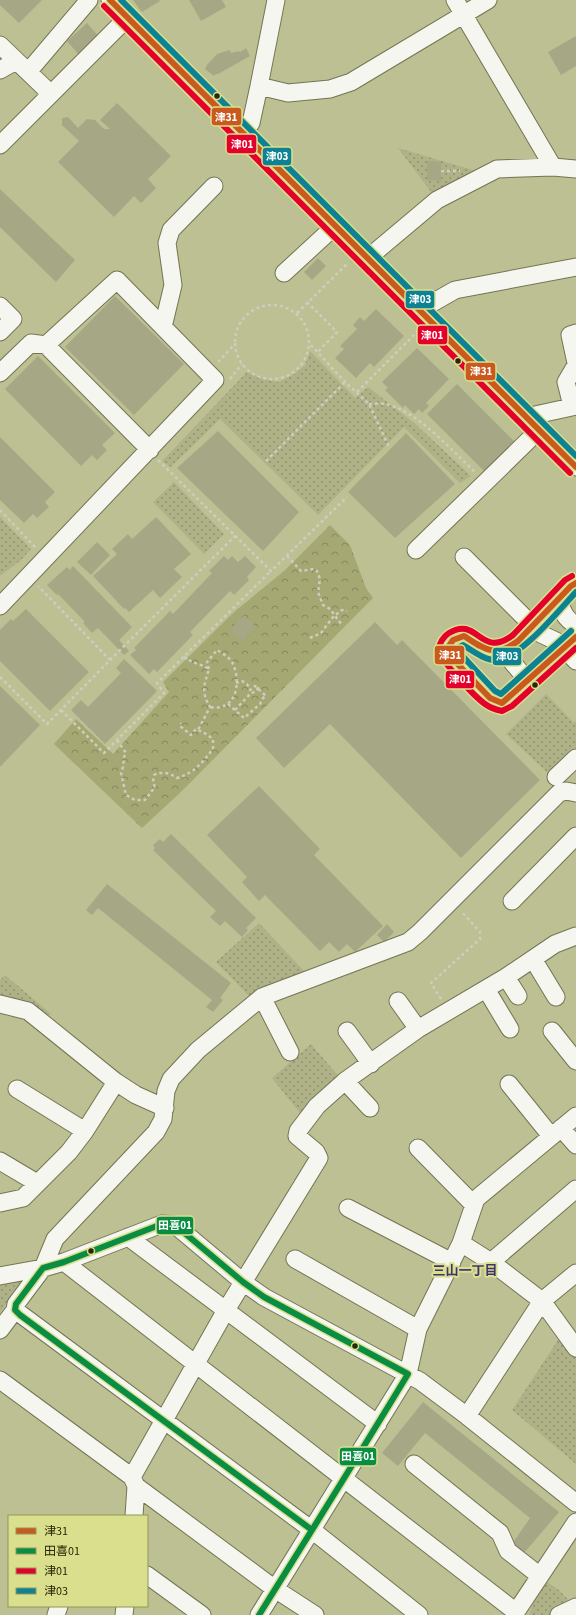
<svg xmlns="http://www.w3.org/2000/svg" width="576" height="1615" font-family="'Source Sans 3','Noto Sans JP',sans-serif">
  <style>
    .green { fill: url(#green-dots) }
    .forest { fill: url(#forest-crowns) }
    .building { fill: #a6a885 }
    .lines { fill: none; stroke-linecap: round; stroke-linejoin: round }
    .minor-casing { stroke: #737553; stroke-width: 19 }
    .path { stroke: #cccebe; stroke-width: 2.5; stroke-dasharray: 3 3; stroke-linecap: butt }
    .minor { stroke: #f5f6ef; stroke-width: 17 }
    .bus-1-casing { stroke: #dadf8e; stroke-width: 9 }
    .bus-2-casing { stroke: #dadf8e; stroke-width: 9 }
    .bus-3-casing { stroke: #dadf8e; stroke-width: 9 }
    .bus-4-casing { stroke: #dadf8e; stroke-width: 9 }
    .bus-1 { stroke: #c9591c; stroke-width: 6 }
    .bus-2 { stroke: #088d42; stroke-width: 6 }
    .bus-3 { stroke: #e4002b; stroke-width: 6 }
    .bus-4 { stroke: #0c8292; stroke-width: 6 }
    .bus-dot { fill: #272806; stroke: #dadf8e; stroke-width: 1.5 }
    .labels { text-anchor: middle; stroke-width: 4; stroke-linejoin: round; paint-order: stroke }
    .neighbourhood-label { font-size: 13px; font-weight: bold; fill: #413370; stroke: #dadf8e }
    .line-badge { stroke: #dadf8e; stroke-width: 1.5 }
    .badge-label { font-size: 11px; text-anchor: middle; font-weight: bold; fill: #fff }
  </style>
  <defs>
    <pattern id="green-dots" width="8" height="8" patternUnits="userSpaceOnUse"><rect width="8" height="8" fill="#afb287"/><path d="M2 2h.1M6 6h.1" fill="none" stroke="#8e916c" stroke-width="1.8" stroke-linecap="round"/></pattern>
    <pattern id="forest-crowns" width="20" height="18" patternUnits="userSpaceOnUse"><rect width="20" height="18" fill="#a5a873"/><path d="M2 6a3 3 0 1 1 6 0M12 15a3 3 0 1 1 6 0" fill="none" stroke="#86895c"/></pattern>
  </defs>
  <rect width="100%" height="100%" fill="#bdc093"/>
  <path class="green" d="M398,148L483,173L435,197Z
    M310,351L355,398L368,387L413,422L471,476L460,483L404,427L318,515L220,419L171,467L162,461L247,372L262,379L279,382L294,374L305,365Z
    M174,482L224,534L204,554L153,502Z
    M0,517L31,549L21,560L0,576Z
    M546,694L574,723L576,721V748L549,774L506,734Z
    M259,923L306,973L251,998L216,962Z
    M5,975L51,1014L46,1017L0,998V980Z
    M311,1044L341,1079L313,1104L300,1113L272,1078Z
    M26,1278L1,1311L0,1313V1281Z
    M562,1334L576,1355V1464L512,1410Z
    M543,1579L560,1591L573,1605L552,1615H529Z"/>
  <path class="forest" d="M330,525L350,545L366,588L373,598L182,791L142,828L54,744L76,719L113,754L169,692L163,682L234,612L284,571Z"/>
  <path class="building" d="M0,0H42L19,23L0,5Z
    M133,0H159L160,1L142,12Z
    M189,0H222L226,7L201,21Z
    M87,23L99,37L79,55L67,41Z
    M576,36V66L561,75L548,52Z
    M246,48L250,56L218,74H216L214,76L205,69L207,65L217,54L230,50L231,53L239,51L240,52Z
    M117,103L171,156L148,179L156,188L141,203L134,196L114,217L58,162L79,141L62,125V118L68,117L78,128L87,119L95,120L104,129H110L100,120Z
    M427,161L441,162V181L427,180Z
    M0,189L75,260L56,282L0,227Z
    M318,258L326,266L312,280L304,272Z
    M115,296L184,364L134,415L65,347Z
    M376,309L404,336L374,367L370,363L356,378L335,358L344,349L340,346L357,329L353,325L360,317L364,321Z
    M417,348L449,379L426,403L429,406L422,413L419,409L414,414L405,405L403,408L385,390L388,388L382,382Z
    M38,356L115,433L102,445L107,450L97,460L92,455L81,466L5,389Z
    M457,384L517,444L487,474L427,414Z
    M218,431L299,512L263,551L177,468Z
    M406,433L455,484L395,538L348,492Z
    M0,437L55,492L45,502L49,507L37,518L33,514L24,523L0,500Z
    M156,517L191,554L174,569L182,577L160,598L153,590L129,612L125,608L124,609L93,576L117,554L112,549L128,534L132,539Z
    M97,542L110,555L91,575L77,562Z
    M224,556L228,560L232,556L238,562L245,556L256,567L247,577L249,580L234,595L230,591L190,632L193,635L157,672L154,669L149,674L130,655L136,650L134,648L170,611L173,614L212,573L209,571Z
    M73,566L132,627L119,640L129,651L124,655L98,628L92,633L83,623L85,622L58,594L57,595L47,585L67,567L70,570Z
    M26,609L89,672L50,711L0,661V630L11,619L13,621Z
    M244,615L256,627L242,641L230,629Z
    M375,622L397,645L402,640L540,780L461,858L330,724L284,768L256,738Z
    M124,659L157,691L105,744L71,710L81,700L88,707L121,673L116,668Z
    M0,686L40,725L0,767Z
    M259,786L320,849L314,855L383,926L355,952L347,944L339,952L329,942L320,951L265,895L259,901L242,882L247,877L207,835Z
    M171,834L256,918L246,928L248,930L242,937L225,921L220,926L210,917L216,911L153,850L155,848L153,845L160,839L163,842Z
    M107,884L231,983L220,998L223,1000L213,1012L206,1007L212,1000L98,908L92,915L86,910Z
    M387,924L394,932L384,942L377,935Z
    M423,1402L559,1512L524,1553L512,1544L530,1518L425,1433L398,1466L382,1453Z"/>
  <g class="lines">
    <g class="minor-casing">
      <path id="minor" d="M110,0C264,157 420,311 576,467
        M455,0L553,167
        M0,45L51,94
        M0,70L16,61
        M28,72L89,0
        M259,86L276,0
        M241,134L251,123L259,86L288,93L330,89L351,82L488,0
        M0,145L118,27
        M368,258L437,200L497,169L553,167L576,169
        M284,273L335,226
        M0,306L13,319L0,332
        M420,310L455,290L576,267
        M163,327L173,285L167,243L171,230L214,186
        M576,333L570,335L576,363
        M46,345L150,450
        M0,373L31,343L46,345L117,280L215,380L0,606
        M572,406L566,382L576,365
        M526,417L576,406
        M416,550L539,430
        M464,557L541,634L558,642L576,661
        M576,583L571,586L518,641C495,661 485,649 464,636C455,638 449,640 447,649L450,656L490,698L502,703L507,700L576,637
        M560,597C560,610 565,619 576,625
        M503,651L528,681
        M556,777L576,758
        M512,901L576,836
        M533,959L556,997
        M506,977L518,996
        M486,989L510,1029
        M262,997L290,1052
        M398,1001L418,1029
        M0,1004L28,1011L116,1082L136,1095L165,1108
        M347,1031L371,1064
        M552,1031L576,1061
        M345,1081L370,1108
        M509,1084L551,1136
        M17,1089L85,1131
        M561,1128L576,1145
        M418,1148L474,1205
        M0,1161L37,1183
        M0,1203L23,1198L69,1152L85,1131L116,1082
        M348,1208L452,1262
        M128,1237L378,1424
        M461,1243L491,1262L542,1301L576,1348
        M295,1259L418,1329
        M64,1262L516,1612
        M491,1262L576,1189
        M0,1276L43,1268L64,1262L162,1224L175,1225L243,1282L264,1297L420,1381L467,1416L576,1503
        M0,1330L15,1310
        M0,1380L132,1477L136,1486L275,1589L315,1615
        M467,1416L542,1301L576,1273
        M414,1464L500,1533L508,1551L540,1576
        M132,1477L226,1310L319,1158L316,1152L297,1136L298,1131L317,1106L345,1081L418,1029L506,977L555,944L576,936
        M134,1516L136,1486
        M147,1575L202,1615
        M56,1615L59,1606
        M124,1615L125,1606
        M259,1615L408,1374L418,1329L461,1243L476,1199L576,1116
        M419,1615L312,1530L15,1310L16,1304L43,1268L55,1239L156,1132L163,1119L166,1091L171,1079L198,1050L262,997L408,942L420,932L559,793L566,791L576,793
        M514,1615L576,1522
        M559,1615L576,1607"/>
    </g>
    <path class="path" d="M441,171H460
      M307,302L337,332L317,353
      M235 342a37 37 0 1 1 74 0a37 37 0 1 1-74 0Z
      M297,313L348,263
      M311,345L345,382L369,404L389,447
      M218,362L235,344
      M230,379L242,364
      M357,392L418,331
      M369,404C374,404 380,403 385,404C417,410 452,451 476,473
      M158,460L271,571L347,497
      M266,461L345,382
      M0,510L36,548
      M287,556L301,571L314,569L317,571L320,579L318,592L323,605L330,609L342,625
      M310,638L321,633L333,617L342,610L347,611
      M187,659L183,656C193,664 199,663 209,669C204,685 201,692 210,707L198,730
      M110,660L235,536
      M209,669L207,662L217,650C222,653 229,657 232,662C242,681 237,712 210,707
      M0,677L47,724L110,660L38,586
      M228,704L244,718L260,704L263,698L266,696L255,686L250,690L247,684L242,681L236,683
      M61,710L104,753L164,693L157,683L271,571
      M235,710L251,693L255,692L258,688L257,690
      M117,740L126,753L124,757L123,767L121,773L126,795L135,800H145L155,787L153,782L154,775C162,771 170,773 177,778C194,773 202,763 213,749V739L203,732L196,729L191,735L180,726L181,723
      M441,999L431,983L480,939V932L461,911"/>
    <use href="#minor" class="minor"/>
    <g class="bus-1-casing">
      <path id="bus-1" d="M110,0L576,467
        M576,583L571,586L518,641C495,658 486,650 464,636L453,640L447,649L450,656L490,698L502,703L576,637"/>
    </g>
    <g class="bus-2-casing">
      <path id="bus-2" d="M259,1615C309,1535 359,1455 408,1374L264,1297L243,1282L175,1225L162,1224L64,1262L43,1268L16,1304L15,1310L20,1315L312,1530"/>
    </g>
    <g class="bus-3-casing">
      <path id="bus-3" d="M104,6L570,473
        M572,576L565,580L513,635C480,660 478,615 449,633C444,636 438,644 439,651C441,661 475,697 485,704C489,707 497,710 502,711L512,706L576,648"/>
    </g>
    <g class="bus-4-casing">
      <path id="bus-4" d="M121,0L576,456
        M571,631L501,694L495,691L456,649L463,645C473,651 484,660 496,660C520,659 559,610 576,592"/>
    </g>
    <use href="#bus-1" class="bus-1"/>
    <use href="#bus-2" class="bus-2"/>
    <use href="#bus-3" class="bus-3"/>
    <use href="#bus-4" class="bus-4"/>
  </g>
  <g class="bus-dot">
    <circle cx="217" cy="96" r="3.5"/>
    <circle cx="458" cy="361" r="3.5"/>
    <circle cx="535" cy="685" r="3.5"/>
    <circle cx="91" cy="1251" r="3.5"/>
    <circle cx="355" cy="1346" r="3.5"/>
  </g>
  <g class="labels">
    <g class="neighbourhood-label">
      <text x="465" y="1275">三山一丁目</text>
    </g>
  </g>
  <g class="line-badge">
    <rect x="211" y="107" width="31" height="19" rx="4" fill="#c9591c"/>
    <rect x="226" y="134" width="31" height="20" rx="4" fill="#e4002b"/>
    <rect x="262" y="147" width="30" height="19" rx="4" fill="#0c8292"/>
    <rect x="405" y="290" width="30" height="19" rx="4" fill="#0c8292"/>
    <rect x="417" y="325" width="31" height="20" rx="4" fill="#e4002b"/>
    <rect x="465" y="362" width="31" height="19" rx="4" fill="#c9591c"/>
    <rect x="434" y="645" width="31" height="20" rx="4" fill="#c9591c"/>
    <rect x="492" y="647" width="30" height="19" rx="4" fill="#0c8292"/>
    <rect x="445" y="670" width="30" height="19" rx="4" fill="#e4002b"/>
    <rect x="156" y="1216" width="38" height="19" rx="4" fill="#088d42"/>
    <rect x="339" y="1447" width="38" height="19" rx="4" fill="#088d42"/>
  </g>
  <g class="badge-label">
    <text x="226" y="121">津31</text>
    <text x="242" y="148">津01</text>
    <text x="277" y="160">津03</text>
    <text x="420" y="303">津03</text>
    <text x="432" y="339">津01</text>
    <text x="481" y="375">津31</text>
    <text x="450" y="659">津31</text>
    <text x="507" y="660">津03</text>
    <text x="460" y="683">津01</text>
    <text x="175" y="1229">田喜01</text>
    <text x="358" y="1460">田喜01</text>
  </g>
  <rect x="8" y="1515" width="140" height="92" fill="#dadf8e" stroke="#929658"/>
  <rect x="16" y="1528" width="20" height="6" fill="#c9591c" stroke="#929658"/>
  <text x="44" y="1535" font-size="12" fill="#272806">津31</text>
  <rect x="16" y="1548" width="20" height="6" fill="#088d42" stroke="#929658"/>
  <text x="44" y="1555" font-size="12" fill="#272806">田喜01</text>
  <rect x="16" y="1568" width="20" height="6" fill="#e4002b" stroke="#929658"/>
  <text x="44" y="1575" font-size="12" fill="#272806">津01</text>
  <rect x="16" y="1588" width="20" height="6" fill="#0c8292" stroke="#929658"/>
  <text x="44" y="1595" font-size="12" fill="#272806">津03</text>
</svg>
